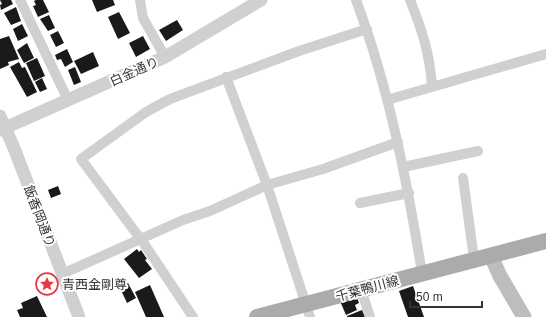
<svg xmlns="http://www.w3.org/2000/svg" width="546" height="317" font-family="Arial,'Noto Sans JP',sans-serif">
  <style>
    .building { fill: #1a1a1a }
    .lines { fill: none; stroke-linecap: round; stroke-linejoin: round }
    .minor { stroke: #d0d0d0; stroke-width: 10 }
    .tertiary { stroke: #d0d0d0; stroke-width: 13 }
    .secondary { stroke: #bdbdbd; stroke-width: 15 }
    .primary { stroke: #ababab; stroke-width: 16 }
    .labels { text-anchor: middle; stroke-width: 4; stroke-linejoin: round; paint-order: stroke }
    .street-label { font-size: 13px; fill: #333; stroke: #fff }
    .poi-label { font-size: 13px; fill: #333; stroke: #fff; text-anchor: start }
  </style>
  <rect width="100%" height="100%" fill="#fff"/>
  <path class="building" d="M0,0H11L13,4L1,10L0,5L2,4Z
    M36,0H43L49,12L38,17L33,6L36,5L34,1Z
    M92,0H113L115,5L97,12Z
    M16,7L21,21L11,25L4,13Z
    M119,12L130,33L118,39L108,17Z
    M49,15L55,28L48,31L40,19Z
    M177,20L183,30L166,41L159,30Z
    M22,24L28,36L18,41L13,29Z
    M58,31L64,43L56,47L50,35Z
    M9,36L19,59L8,62L9,65L0,69V39Z
    M143,36L150,49L136,57L129,43Z
    M27,43L34,58L24,63L17,50Z
    M67,49L73,62L65,67L61,59L57,60L55,55Z
    M93,52L99,66L81,74L74,61Z
    M37,58L45,76L34,81L26,63Z
    M19,62L22,68L25,67L37,92L27,97L10,67Z
    M75,67L81,82L74,85L68,70Z
    M42,78L47,89L40,92L35,82Z
    M58,186L61,194L51,198L48,190Z
    M137,249L139,252L141,250L147,259L145,260L152,269L139,278L124,259Z
    M128,283L136,298L127,303L120,288Z
    M150,285L164,317H146L135,292Z
    M413,286L424,317H408L399,291Z
    M356,295L359,303L355,305L357,310L346,315L340,301Z
    M37,296L47,317H20L17,310L23,308L21,303Z
    M362,310L365,317H347V316Z"/>
  <g class="lines">
    <path class="minor" d="M20,0L68,100
      M140,0L143,18L165,57
      M356,0C389,88 407,181 422,273
      M410,0C422,30 430,54 432,87
      M226,77L267,185L310,317
      M387,100L546,54
      M403,167L478,151
      M463,178L474,259
      M360,203L409,193
      M62,274L183,220L210,211L267,185L323,169L398,142
      M361,289L370,317
      M193,317L145,245L81,159L146,112L170,99L299,51L367,29"/>
    <path class="tertiary" d="M0,116L14,148L79,317
      M0,130L165,57L261,0"/>
    <path class="secondary" d="M491,256L500,276L524,317"/>
    <path class="primary" d="M257,317L546,241"/>
  </g>
  <defs>
    <g id="sight-ring" transform="scale(1.15)"><circle r="9.5" fill="#fff" stroke="#e63946" stroke-width="1.5"/><path d="M0-6L1.8-2.2L6-1.7L2.9 1.2L3.7 5.4L0 3.3L-3.7 5.4L-2.9 1.2L-6-1.7L-1.8-2.2Z" fill="#e63946"/></g>
  </defs>
  <g fill-rule="evenodd">
    <use href="#sight-ring" x="47" y="284"/>
  </g>
  <g class="labels">
    <g class="street-label">
      <text transform="translate(134 71) rotate(-24)" y="5">白金通り</text>
      <text transform="translate(40 216) rotate(69)" y="5">飯香岡通り</text>
      <text transform="translate(367 288) rotate(-15)" y="5">千葉鴨川線</text>
    </g>
    <g class="poi-label">
      <text x="62" y="289">青西金剛尊</text>
    </g>
  </g>
  <path d="M410 301v6h72v-6" fill="none" stroke="#333333" stroke-width="2"/>
  <text x="416" y="301" font-size="12" fill="#333333" stroke="#ffffff" stroke-width="3" paint-order="stroke">50 m</text>
</svg>
